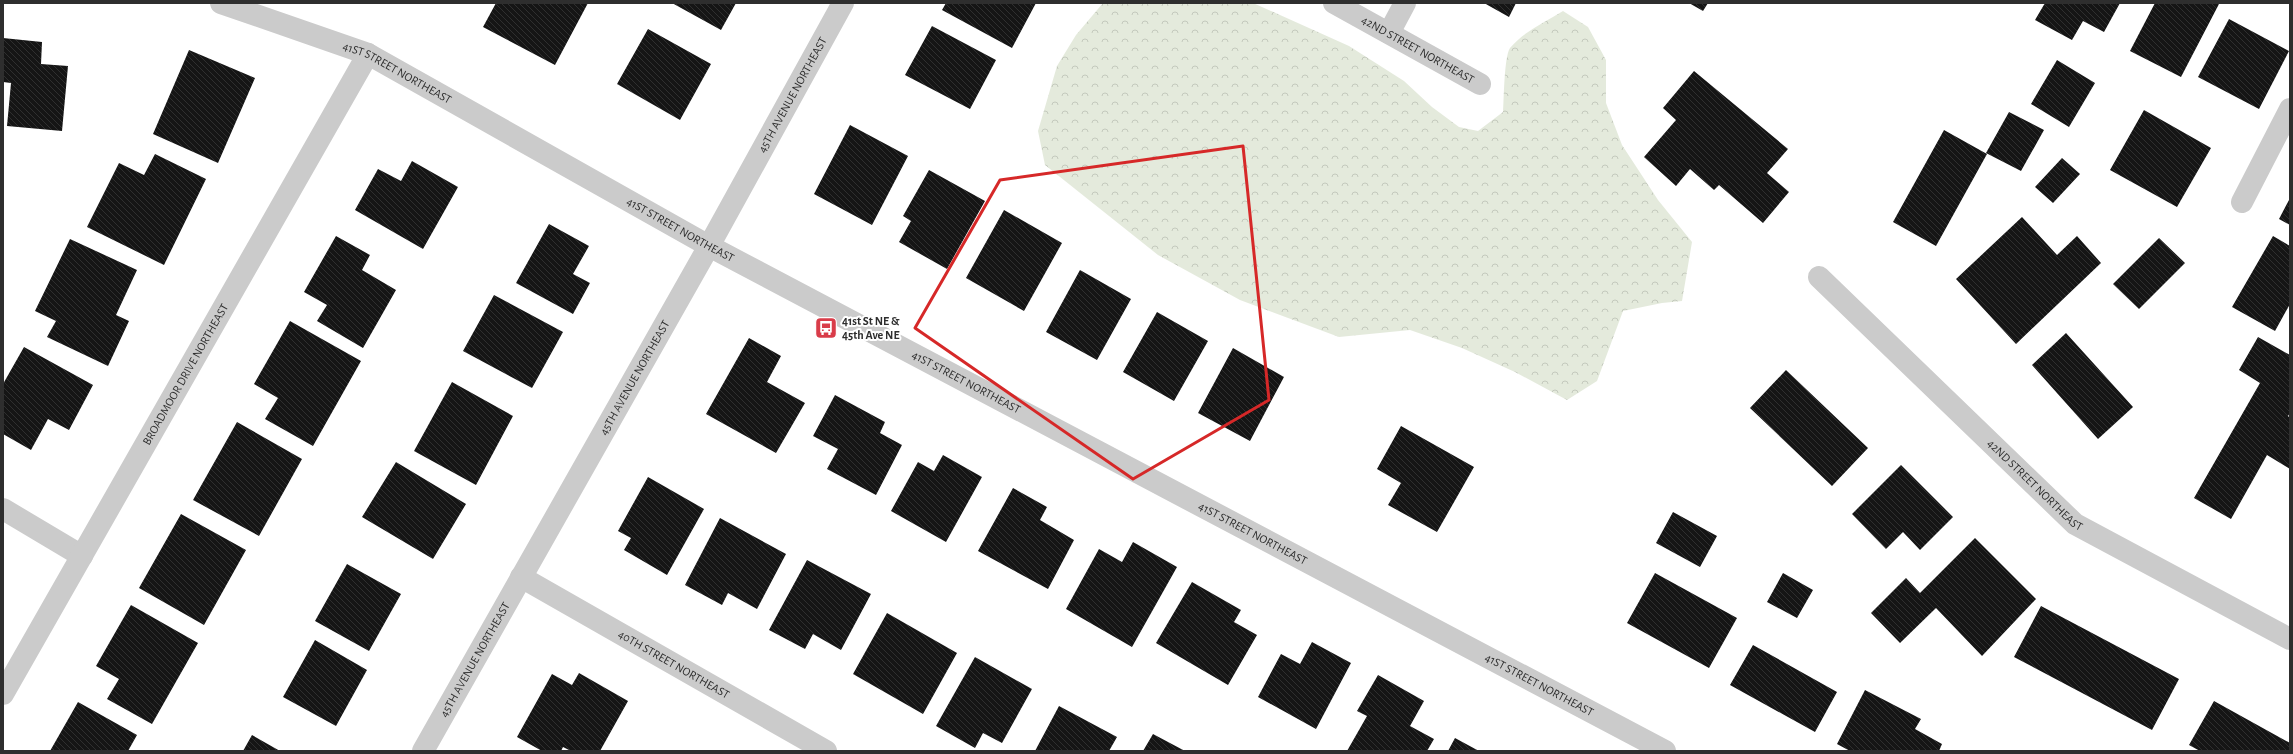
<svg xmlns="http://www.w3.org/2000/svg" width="2293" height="754" font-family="'Alegreya Sans',sans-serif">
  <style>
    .forest { fill: url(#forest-crowns) }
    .building { fill: url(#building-back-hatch) }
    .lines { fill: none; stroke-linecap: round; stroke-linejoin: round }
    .minor { stroke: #cbcbcb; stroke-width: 22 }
    .marked { fill: none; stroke: #d62828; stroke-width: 3; stroke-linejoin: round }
    .labels { text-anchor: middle; stroke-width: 4; stroke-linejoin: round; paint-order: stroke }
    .street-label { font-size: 12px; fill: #2e2e2e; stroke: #fff }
    .poi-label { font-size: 12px; font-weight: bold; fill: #2e2e2e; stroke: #fff; text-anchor: start }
  </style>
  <defs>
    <pattern id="forest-crowns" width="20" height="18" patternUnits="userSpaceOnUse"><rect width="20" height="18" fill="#e4eadc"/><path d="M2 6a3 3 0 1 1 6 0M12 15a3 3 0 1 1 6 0" fill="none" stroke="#c4c9bd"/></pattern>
    <pattern id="building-back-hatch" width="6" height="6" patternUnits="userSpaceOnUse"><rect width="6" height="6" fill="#151515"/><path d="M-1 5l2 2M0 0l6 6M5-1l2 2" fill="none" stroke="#2f2f2f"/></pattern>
  </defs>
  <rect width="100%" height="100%" fill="#fff"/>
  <path class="forest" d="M1103,3H1253L1349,46L1404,81L1432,107L1459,127L1478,131L1503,112C1504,100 1504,57 1510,48C1523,32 1545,22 1563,11L1588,27L1606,60V103L1622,145L1658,200L1692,242L1682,301L1662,303L1623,311L1597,381L1567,400L1515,372L1462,348L1410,330L1339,337L1240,300L1158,255L1045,165L1038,131L1057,66L1076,35Z"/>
  <path class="building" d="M496,3H588L555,65L483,27Z
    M672,3H736L721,30Z
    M946,3H1036L1012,48L942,10Z
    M1484,3H1516L1509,17Z
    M1689,3H1708L1703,11Z
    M2045,3H2120L2104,32L2083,21L2072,40L2035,20Z
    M2155,3L2219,4L2181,77L2130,51Z
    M2229,19L2289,51L2259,109L2198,77Z
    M932,26L996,60L970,109L905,75Z
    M648,29L711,64L680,120L617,84Z
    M3,38L42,42L41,64L68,66L62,131L7,126L11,83L3,82Z
    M189,50L255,78L218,163L153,134Z
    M2057,60L2095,83L2069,127L2031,104Z
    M1694,71L1788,149L1767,173L1789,192L1763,223L1719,185L1714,190L1690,169L1676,186L1644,157L1676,120L1663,108Z
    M2144,110L2211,148L2177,207L2110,170Z
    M2009,112L2044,130L2021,171L1986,153Z
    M850,125L908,156L872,225L814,194Z
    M1944,130L1987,154L1936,246L1893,222Z
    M155,154L206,179L164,265L87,227L119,163L144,175Z
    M2062,158L2080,174L2053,203L2035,187Z
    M412,161L458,187L423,249L355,210L378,169L401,181Z
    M929,170L985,201L947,269L899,242L911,221L903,216Z
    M2290,198V225L2279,219Z
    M1004,210L1062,243L1024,311L966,278Z
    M2022,217L2057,255L2077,236L2101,263L2016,344L1956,279Z
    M549,224L589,246L573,274L590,283L573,314L516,283Z
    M336,236L370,255L362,270L396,290L363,348L317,321L327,305L304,292Z
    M2273,236L2290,246V304L2275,331L2232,307Z
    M2159,238L2185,263L2139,309L2113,284Z
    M70,239L137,270L116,315L129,321L108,366L47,337L56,321L35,311Z
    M1080,270L1131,299L1097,360L1046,332Z
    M494,295L563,332L532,388L463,351Z
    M1157,312L1208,341L1174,401L1123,372Z
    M290,321L361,361L313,446L265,419L278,398L254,384Z
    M2066,333L2133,407L2098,439L2032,365Z
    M2258,337L2290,355V413L2288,416L2290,418V469L2267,455L2231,519L2194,498L2260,383L2239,370Z
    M749,338L781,356L767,382L805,403L776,453L706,414Z
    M24,347L93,385L69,430L48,419L31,450L3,434V384Z
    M1233,348L1284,377L1250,441L1198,413Z
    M1786,370L1868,448L1832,486L1750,408Z
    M452,382L513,416L476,485L414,451Z
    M835,395L885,422L880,433L902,445L876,495L827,469L838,449L813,436Z
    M237,422L302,459L259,536L193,500Z
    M1401,426L1474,467L1437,532L1388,505L1401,483L1377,469Z
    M943,455L982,477L946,542L891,511L918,462L934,471Z
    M396,462L466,504L433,559L362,517Z
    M1901,465L1953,517L1920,550L1903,532L1886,549L1852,514Z
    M648,477L704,509L667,575L624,550L631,538L618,531Z
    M1013,488L1047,507L1040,520L1074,540L1048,589L978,551Z
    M1673,512L1717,536L1700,567L1656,543Z
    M181,514L246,550L204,625L139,588Z
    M720,518L786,554L757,609L728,593L722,605L685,585Z
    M1975,538L2036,599L1982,656L1936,608L1900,643L1871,613L1906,578L1920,593Z
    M1133,542L1177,567L1132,647L1066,609L1099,549L1122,562Z
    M807,560L871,594L841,650L813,634L805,649L769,630Z
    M347,564L401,594L369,651L315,621Z
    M1655,573L1737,618L1709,668L1627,623Z
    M1783,573L1813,590L1797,618L1767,602Z
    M1192,582L1241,610L1234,622L1257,635L1228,685L1156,643Z
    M131,605L198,643L152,724L107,699L119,679L96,666Z
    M2041,606L2179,679L2152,730L2014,657Z
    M887,613L957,653L923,714L853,674Z
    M315,640L367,670L336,726L283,697Z
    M1312,642L1351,663L1316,729L1258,697L1281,654L1300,664Z
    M1753,645L1837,692L1815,732L1730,685Z
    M975,657L1032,689L1002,743L983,733L975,748L936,726Z
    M579,673L628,701L600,751H571L563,747L561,751H542L517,737L552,674L572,685Z
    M1378,675L1424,701L1410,726L1434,739L1427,751H1347L1367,716L1357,711Z
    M1865,690L1921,719L1915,729L1942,744L1939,751H1850L1837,744Z
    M2214,701L2290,743V751H2200L2189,745Z
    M78,702L137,735L128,751H50Z
    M1059,706L1117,737L1109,751H1035Z
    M1153,734L1185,751H1143Z
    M252,735L280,751H243Z
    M1455,738L1479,751H1448Z"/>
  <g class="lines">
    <g class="minor">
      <path id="s1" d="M221,3L368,54L709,246L1665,751"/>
      <path id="s2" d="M1334,3L1480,84"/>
      <path d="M1389,33L1405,3"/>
      <path d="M2242,202L2290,109"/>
      <path id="s3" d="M1819,277L2075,524L2290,639"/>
      <path d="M3,509L82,556"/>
      <path id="s4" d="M521,577L826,751"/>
      <path id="s5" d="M3,694L368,54"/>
      <path id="s6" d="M423,751L709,246L843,3"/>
    </g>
  </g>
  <path class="marked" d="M1243,146L1269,400L1133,479L915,328L1000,180Z"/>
  <defs>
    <g id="bus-square" transform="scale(1.15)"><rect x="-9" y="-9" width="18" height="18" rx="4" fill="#d93c49" stroke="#fff"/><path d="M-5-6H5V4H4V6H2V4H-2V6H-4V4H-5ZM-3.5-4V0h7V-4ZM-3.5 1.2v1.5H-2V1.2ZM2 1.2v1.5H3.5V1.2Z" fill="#fff"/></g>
  </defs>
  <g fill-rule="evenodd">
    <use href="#bus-square" x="826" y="328"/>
  </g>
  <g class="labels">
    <g class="street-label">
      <text dy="4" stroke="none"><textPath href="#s2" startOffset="96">42ND STREET NORTHEAST</textPath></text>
      <text dy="4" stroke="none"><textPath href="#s1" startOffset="190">41ST STREET NORTHEAST</textPath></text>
      <text dy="4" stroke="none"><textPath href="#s6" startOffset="753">45TH AVENUE NORTHEAST</textPath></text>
      <text dy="4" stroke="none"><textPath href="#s1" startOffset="514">41ST STREET NORTHEAST</textPath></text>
      <text dy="4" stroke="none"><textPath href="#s5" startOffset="368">BROADMOOR DRIVE NORTHEAST</textPath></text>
      <text dy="4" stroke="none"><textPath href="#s6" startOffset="429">45TH AVENUE NORTHEAST</textPath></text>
      <text dy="4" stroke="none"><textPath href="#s1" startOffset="838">41ST STREET NORTHEAST</textPath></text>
      <text dy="4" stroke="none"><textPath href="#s3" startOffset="300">42ND STREET NORTHEAST</textPath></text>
      <text dy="4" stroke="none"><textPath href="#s1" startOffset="1162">41ST STREET NORTHEAST</textPath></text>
      <text dy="4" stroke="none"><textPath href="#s6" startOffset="105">45TH AVENUE NORTHEAST</textPath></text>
      <text dy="4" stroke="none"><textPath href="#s4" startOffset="176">40TH STREET NORTHEAST</textPath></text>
      <text dy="4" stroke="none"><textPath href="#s1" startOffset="1486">41ST STREET NORTHEAST</textPath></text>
    </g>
    <g class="poi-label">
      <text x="842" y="325">41st St NE &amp;<tspan x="842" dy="14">45th Ave NE</tspan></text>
    </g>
  </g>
  <rect width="2293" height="754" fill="none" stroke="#2e2e2e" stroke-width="8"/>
</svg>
